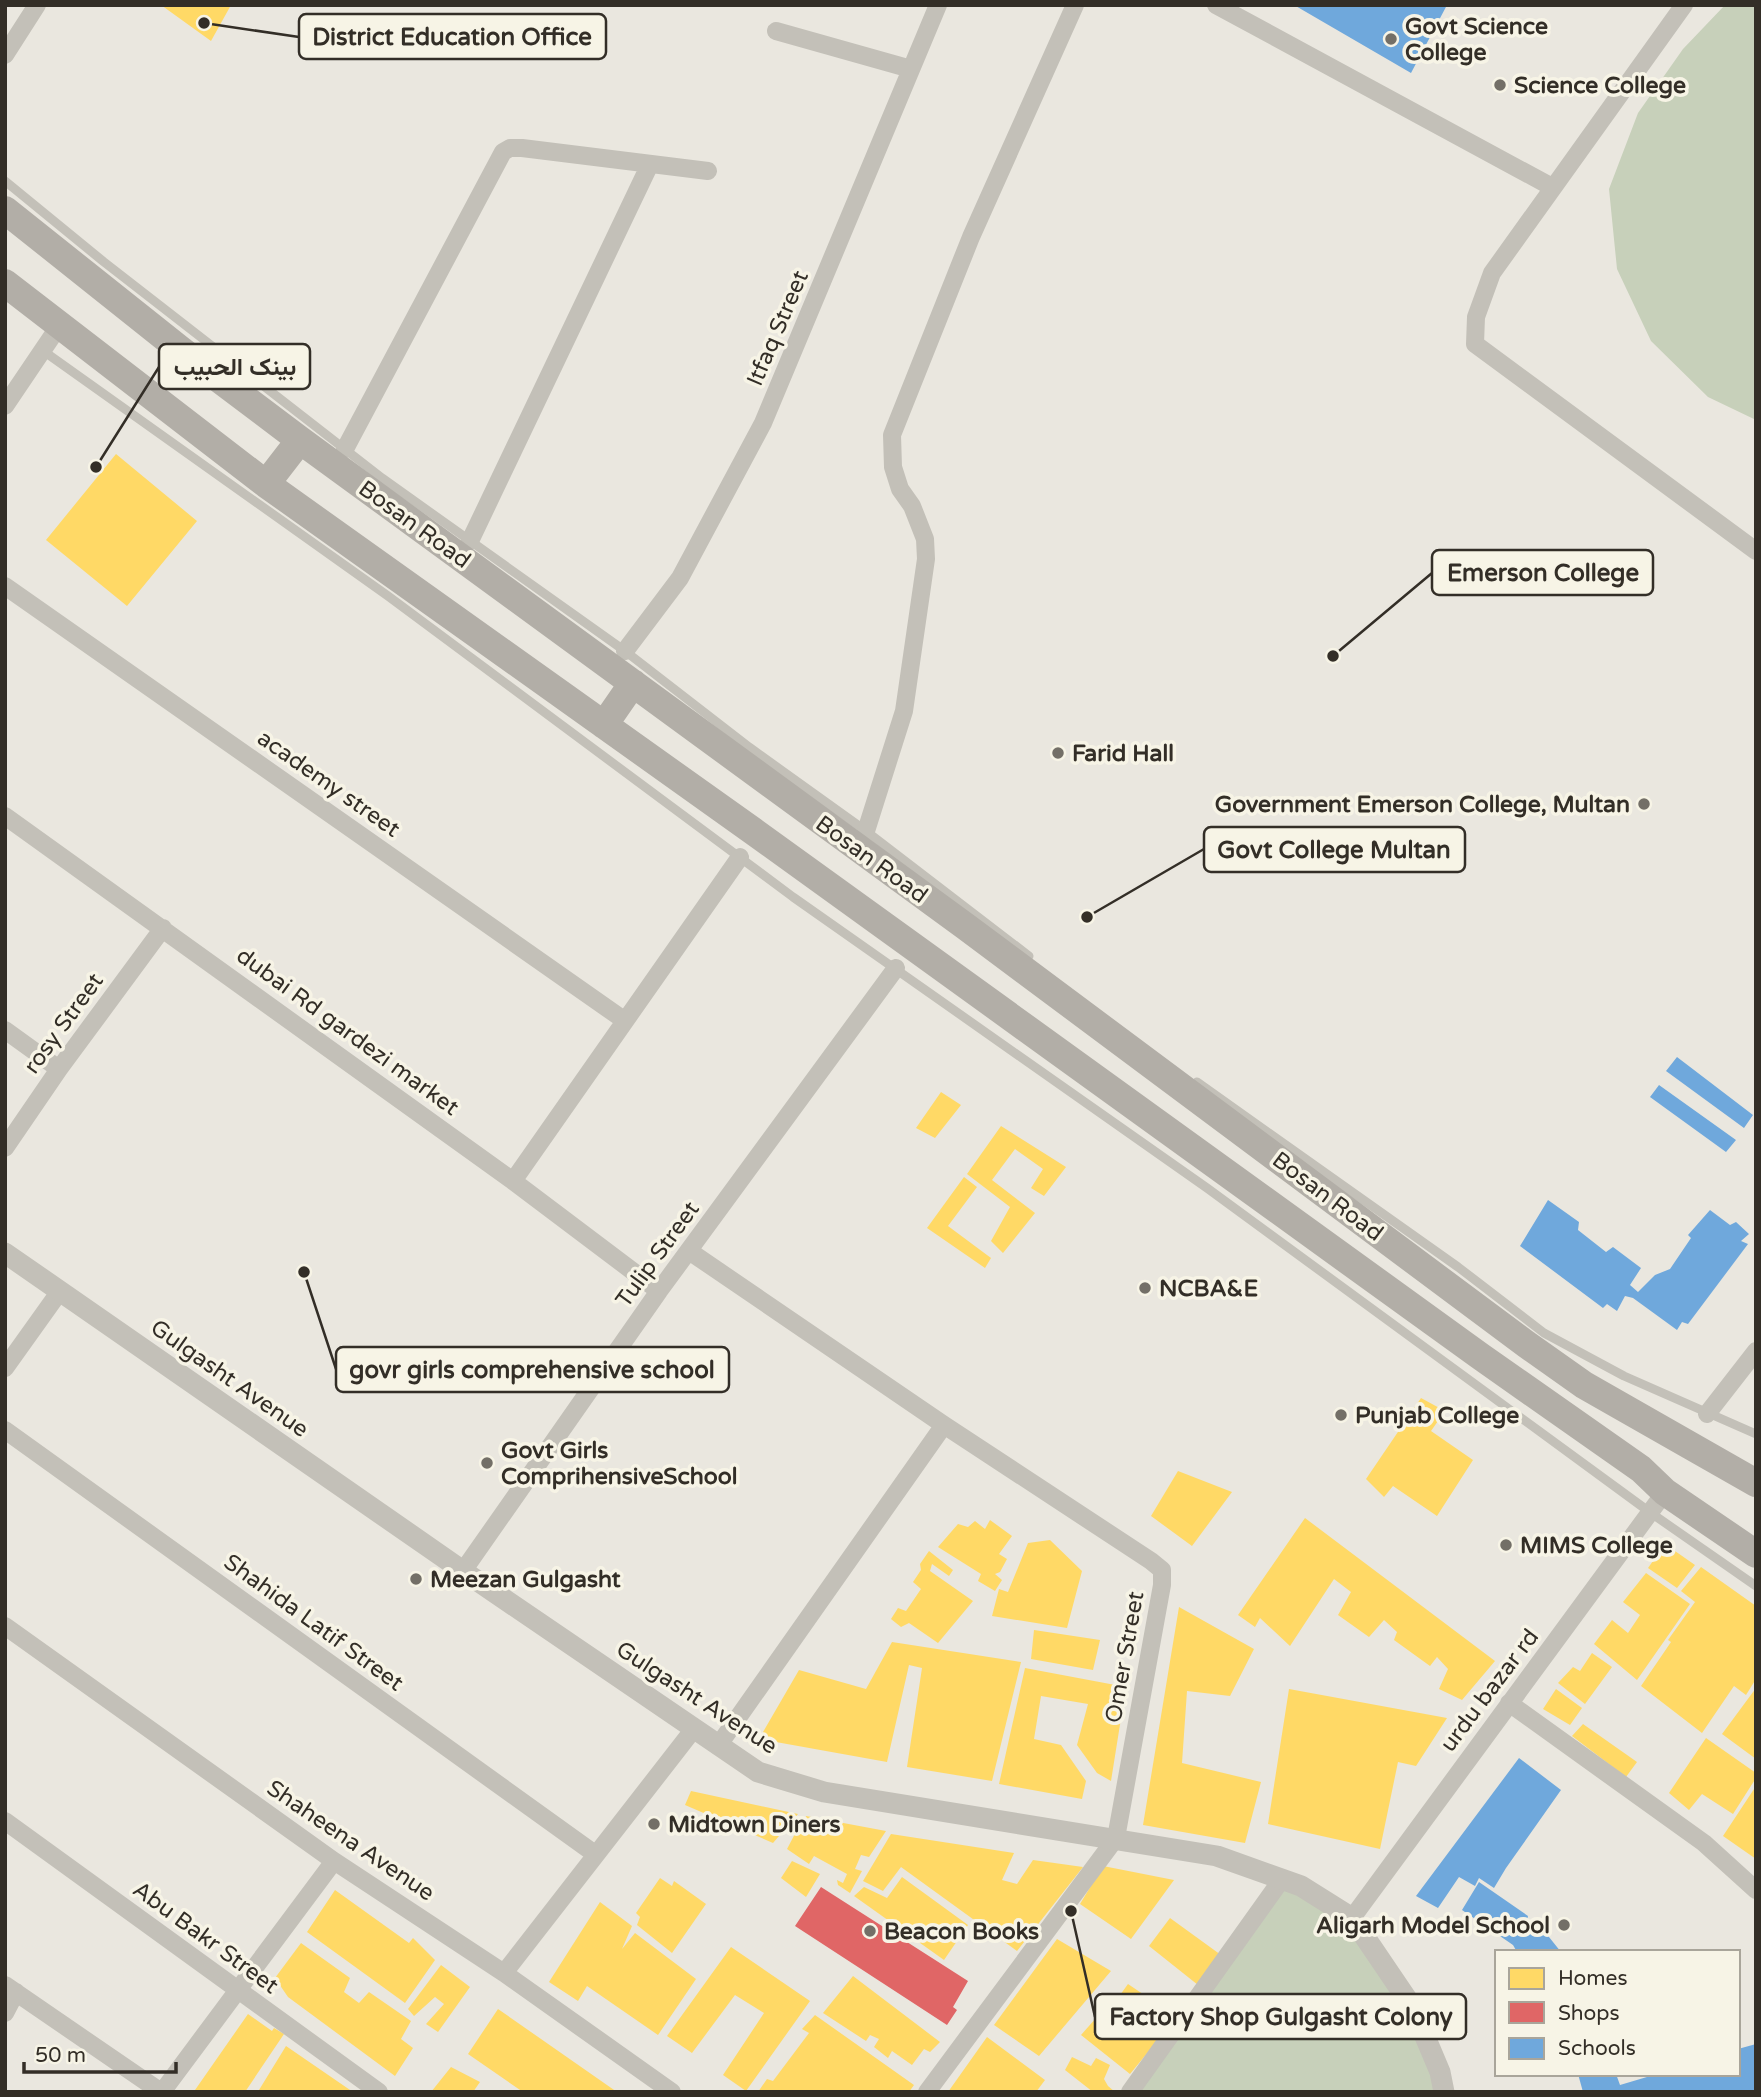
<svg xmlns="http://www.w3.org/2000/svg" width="1761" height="2097" font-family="'Varela Round',Vazirmatn,sans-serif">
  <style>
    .green { fill: #c7d0ba }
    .homes { fill: #ffd966 }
    .shops { fill: #e06666 }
    .schools { fill: #6fa8dc }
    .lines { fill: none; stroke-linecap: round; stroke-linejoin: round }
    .service { stroke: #c3c0b8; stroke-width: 9 }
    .minor { stroke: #c3c0b8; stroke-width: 18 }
    .tertiary { stroke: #c3c0b8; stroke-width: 21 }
    .primary { stroke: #b2aea7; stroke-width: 28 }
    .poi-dot { fill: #736f67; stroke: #f7f4e6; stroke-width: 2.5 }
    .labels { text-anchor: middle; stroke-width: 7; stroke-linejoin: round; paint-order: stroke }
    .poi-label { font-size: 23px; font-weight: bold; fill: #332e27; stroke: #f7f4e6; text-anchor: start }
    .street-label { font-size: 23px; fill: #332e27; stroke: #f7f4e6 }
    .leader { fill: none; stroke: #332e27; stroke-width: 2.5 }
    .callout-dot { fill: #332e27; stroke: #f7f4e6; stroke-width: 2.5 }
    .callout { fill: #f7f4e6; stroke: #332e27; stroke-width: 2.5 }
    .callout-label { font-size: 24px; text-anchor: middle; font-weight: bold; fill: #332e27 }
  </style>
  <rect width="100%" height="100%" fill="#eae7df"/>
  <path class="green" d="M1725,5H1756V420L1708,397L1651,341L1617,269L1609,189L1638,113L1683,49Z
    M1282,1879L1352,1918L1413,2008L1444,2092H1130Z"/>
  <path class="homes" d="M161,5H231L211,41Z
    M116,454L197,521L127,606L46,540Z
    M941,1092L961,1105L935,1138L916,1128Z
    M1001,1126L1066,1167L1044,1196L1031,1188L1043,1169L1015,1149L992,1180L1035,1213L1003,1253L991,1241L1010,1207L967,1174Z
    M964,1177L977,1187L948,1226L991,1258L985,1268L927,1228Z
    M1421,1398L1445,1411L1431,1431L1473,1460L1437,1516L1393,1486L1384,1497L1366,1479Z
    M1178,1471L1232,1492L1192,1546L1151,1516Z
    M1305,1518L1495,1661L1462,1700L1439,1689L1448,1669L1437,1657L1430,1666L1394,1640L1397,1632L1384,1620L1369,1637L1338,1615L1351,1592L1334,1579L1290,1646L1260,1618L1255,1627L1238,1615Z
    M990,1520L1012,1536L999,1554L1007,1559L1000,1572L995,1574L1002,1580L995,1591L978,1581L981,1574L938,1547L958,1524L968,1527L975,1521L985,1529Z
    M1050,1540L1082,1571L1067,1628L992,1616L999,1589L1008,1592L1028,1543Z
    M1665,1544L1695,1565L1677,1588L1648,1568Z
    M929,1551L953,1570L949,1576L932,1564L930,1571L973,1601L938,1643L909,1623L901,1627L891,1619L898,1608L906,1611L921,1589L913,1582L921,1570L920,1564Z
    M1701,1567L1756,1606V1679L1746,1695L1734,1686L1702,1733L1641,1686L1671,1642L1668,1640L1695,1602L1681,1591Z
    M1646,1573L1690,1604L1637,1680L1594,1644L1612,1620L1628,1633L1640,1615L1623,1602Z
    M1179,1607L1254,1649L1230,1696L1187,1691L1182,1763L1261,1782L1245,1843L1143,1825Z
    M1034,1630L1100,1640L1093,1670L1031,1659Z
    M892,1642L1021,1662L992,1781L907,1767L922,1668L909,1665L887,1762L759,1739L799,1670L866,1689Z
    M1592,1653L1612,1667L1585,1704L1558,1683L1573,1667L1580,1671Z
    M1025,1668L1126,1687L1111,1781L1097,1773L1077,1745L1088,1704L1041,1696L1034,1739L1061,1745L1086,1781L1082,1799L999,1784Z
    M1756,1688V1759L1722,1734Z
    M1289,1689L1447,1718L1416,1766L1398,1762L1380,1849L1268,1824Z
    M1556,1689L1582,1708L1570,1725L1543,1709Z
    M1583,1724L1637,1762L1626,1777L1572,1736Z
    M1706,1738L1756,1773V1778L1733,1814L1702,1794L1689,1810L1669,1793Z
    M1756,1786V1859L1723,1836Z
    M691,1791L798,1814L773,1843L685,1805Z
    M806,1816L886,1831L869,1857L861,1855L855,1869L862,1871L850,1893L838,1885L837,1880L843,1883L847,1874L814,1856L809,1864L787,1849L797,1830L803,1832Z
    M891,1834L1014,1853L1002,1880L1017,1884L1033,1860L1083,1867L1017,1951L901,1867L883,1891L863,1881Z
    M792,1861L820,1874L806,1897L781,1878Z
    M1103,1866L1174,1880L1131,1939L1080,1904Z
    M902,1877L968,1925L944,1960L854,1896L864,1887L887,1898Z
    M660,1878L672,1886L674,1881L706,1904L672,1953L637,1925L640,1917L636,1913Z
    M335,1890L409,1943L413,1938L435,1960L405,2003L307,1932Z
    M600,1902L632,1926L622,1949L635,1933L696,1979L658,2035L587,1986L578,2001L549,1982Z
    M1170,1918L1221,1955L1198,1985L1149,1946Z
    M1057,1939L1111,1971L1039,2056L994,2025Z
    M301,1943L350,1978L344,1992L359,2003L369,1992L411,2021L401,2039L413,2048L395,2076L288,1997L275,1978Z
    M731,1947L810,2001L746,2091L723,2075L764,2013L735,1995L692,2053L667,2036Z
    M441,1965L470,1987L438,2032L426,2024L444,2004L435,1997L414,2016L408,2009Z
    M853,1976L940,2042L930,2052L924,2049L912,2065L892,2051L888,2058L874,2047L879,2039L870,2035L866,2041L823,2013Z
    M1128,1984L1177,2017L1130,2074L1081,2035L1104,2009L1146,2040L1110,2009Z
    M498,2009L617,2092H523L468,2054Z
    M248,2014L272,2031L274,2028L284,2034L245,2092H197L195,2090Z
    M815,2015L914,2085L909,2092H758L767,2079L773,2081L809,2033L802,2029Z
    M987,2037L1045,2080L1036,2092H948Z
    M286,2046L353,2092H262L259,2090Z
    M1072,2057L1091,2066L1096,2058L1110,2065L1104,2079L1108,2086L1115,2092H1093L1065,2070Z
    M451,2067L480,2082L473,2092H431Z"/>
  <path class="shops" d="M821,1887L968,1981L953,2007L957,2010L947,2025L795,1926Z"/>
  <path class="schools" d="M1294,5H1447L1411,73Z
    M1677,1057L1753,1115L1744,1128L1666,1071Z
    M1659,1085L1736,1140L1726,1152L1650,1097Z
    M1548,1200L1579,1222L1578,1230L1606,1252L1613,1247L1641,1268L1630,1285L1638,1292L1655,1275L1670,1269L1691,1238L1688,1235L1710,1210L1730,1225L1736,1222L1749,1234L1741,1241L1748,1244L1688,1324L1682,1322L1677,1330L1633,1298L1625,1296L1617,1311L1607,1304L1603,1308L1520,1246Z
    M1519,1758L1561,1790L1506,1868L1494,1888L1479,1878L1475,1886L1459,1877L1438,1908L1416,1896Z
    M1479,1882L1528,1916L1526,1924L1540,1936L1545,1932L1561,1952H1517L1513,1945L1462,1910Z
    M1756,2044V2092H1583L1578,2074H1616L1620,2085L1657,2074H1738V2049Z"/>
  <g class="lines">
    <path class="service" d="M5,181L104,262L382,478L625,651L749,747L866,831L1029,956
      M42,350L388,596L793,897L1207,1188L1651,1513L1756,1586
      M1197,1082L1458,1267L1544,1333L1624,1376L1756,1434"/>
    <path class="minor" d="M1216,5L1552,187
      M1684,5L1492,273L1476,317L1475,344L1756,551
      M776,31L911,69
      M5,55L37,5
      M5,406L59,326
      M345,449L503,152L510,148H522L708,171
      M470,541L650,164
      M5,586L624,1020
      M625,651L680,578L763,423L938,5
      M5,816L513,1181L659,1291
      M866,831L904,711L926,559L925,539L912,506L900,489L893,467L892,435L971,237L1075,5
      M5,1030L59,1069
      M5,1148L59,1069L163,928
      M513,1181L740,857
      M689,1251L944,1425L1151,1561L1162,1570V1585L1116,1838L927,2092
      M5,1368L60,1291
      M1707,1414L1756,1351
      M5,1430L595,1854
      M463,1571L659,1291L896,968
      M5,1626L334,1861L504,1973L672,2092
      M1509,1703L1704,1843L1756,1890
      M718,1746L944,1425
      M5,1821L379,2092
      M1352,1918L1665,1492
      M504,1973L693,1730
      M5,1985L161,2092
      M5,2013L16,1992
      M162,2092L334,1861
      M1130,2092L1282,1879"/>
    <path class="tertiary" d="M5,1253L463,1571L758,1772L824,1792L1217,1856L1301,1886L1352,1918L1413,2008L1440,2072L1444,2092"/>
    <path class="primary" d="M5,210L182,351L300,440L965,926L1526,1344L1584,1385L1756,1483
      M5,283L266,484L753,831L1480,1356L1641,1469L1665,1492L1756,1554
      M266,484L300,440
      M604,725L633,683"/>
  </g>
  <g class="poi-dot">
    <circle cx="1391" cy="39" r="7"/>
    <circle cx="1500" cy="85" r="7"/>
    <circle cx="1058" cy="753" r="7"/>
    <circle cx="1644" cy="804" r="7"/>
    <circle cx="1145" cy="1288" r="7"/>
    <circle cx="1341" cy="1415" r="7"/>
    <circle cx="487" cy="1463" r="7"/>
    <circle cx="1506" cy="1545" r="7"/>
    <circle cx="416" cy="1579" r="7"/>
    <circle cx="654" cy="1824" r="7"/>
    <circle cx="1564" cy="1925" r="7"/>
    <circle cx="870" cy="1931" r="7"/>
  </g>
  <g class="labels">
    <g class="poi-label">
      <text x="1405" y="34">Govt Science<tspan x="1405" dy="26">College</tspan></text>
      <text x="1514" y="93">Science College</text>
      <text x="1072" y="761">Farid Hall</text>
      <text x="1630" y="812" text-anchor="end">Government Emerson College, Multan</text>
      <text x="1159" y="1296">NCBA&amp;E</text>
      <text x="1355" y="1423">Punjab College</text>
      <text x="501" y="1458">Govt Girls<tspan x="501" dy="26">ComprihensiveSchool</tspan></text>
      <text x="1520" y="1553">MIMS College</text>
      <text x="430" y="1587">Meezan Gulgasht</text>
      <text x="668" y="1832">Midtown Diners</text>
      <text x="1550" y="1933" text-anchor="end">Aligarh Model School</text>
      <text x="884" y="1939">Beacon Books</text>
    </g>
    <g class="street-label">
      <text transform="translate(777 328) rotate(-67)" y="8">Itfaq Street</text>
      <text transform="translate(415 524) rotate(36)" y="8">Bosan Road</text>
      <text transform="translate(329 783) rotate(35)" y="8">academy street</text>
      <text transform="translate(872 859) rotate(36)" y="8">Bosan Road</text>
      <text transform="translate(63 1023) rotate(-54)" y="8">rosy Street</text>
      <text transform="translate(348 1031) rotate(36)" y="8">dubai Rd gardezi market</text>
      <text transform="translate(1328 1196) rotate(37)" y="8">Bosan Road</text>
      <text transform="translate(657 1254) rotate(-54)" y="8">Tulip Street</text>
      <text transform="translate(230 1378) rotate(35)" y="8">Gulgasht Avenue</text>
      <text transform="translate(314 1622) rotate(36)" y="8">Shahida Latif Street</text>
      <text transform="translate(1124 1657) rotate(-80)" y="8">Omer Street</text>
      <text transform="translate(1489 1690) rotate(-53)" y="8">urdu bazar rd</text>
      <text transform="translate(697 1697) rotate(33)" y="8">Gulgasht Avenue</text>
      <text transform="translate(351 1840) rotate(34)" y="8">Shaheena Avenue</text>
      <text transform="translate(206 1937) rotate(36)" y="8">Abu Bakr Street</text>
    </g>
  </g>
  <path class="leader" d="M204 23L299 37M96 467L159 367M1333 656L1432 573M1087 917L1204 849M304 1272L336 1369M1071 1911L1095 2017"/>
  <g class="callout-dot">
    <circle cx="204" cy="23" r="7"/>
    <circle cx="96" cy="467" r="7"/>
    <circle cx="1333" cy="656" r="7"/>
    <circle cx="1087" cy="917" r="7"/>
    <circle cx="304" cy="1272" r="7"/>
    <circle cx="1071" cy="1911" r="7"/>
  </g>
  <g class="callout">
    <rect x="299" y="14" width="307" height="45" rx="7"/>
    <rect x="159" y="344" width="151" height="45" rx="7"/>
    <rect x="1432" y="550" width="221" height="45" rx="7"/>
    <rect x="1204" y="827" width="261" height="45" rx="7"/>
    <rect x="336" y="1347" width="393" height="45" rx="7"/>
    <rect x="1095" y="1994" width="371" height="45" rx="7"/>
  </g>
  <g class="callout-label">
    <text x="452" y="45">District Education Office</text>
    <text x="235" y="375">بينک الحبيب</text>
    <text x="1543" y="581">Emerson College</text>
    <text x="1334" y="858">Govt College Multan</text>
    <text x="532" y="1378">govr girls comprehensive school</text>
    <text x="1281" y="2025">Factory Shop Gulgasht Colony</text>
  </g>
  <rect width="1761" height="2097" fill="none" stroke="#332e27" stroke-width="14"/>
  <rect x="1495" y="1950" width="245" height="126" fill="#f7f4e6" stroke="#a9a59a" stroke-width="2"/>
  <rect x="1509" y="1968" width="35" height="21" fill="#ffd966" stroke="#a9a59a" stroke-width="2"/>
  <text x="1558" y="1985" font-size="21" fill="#332e27">Homes</text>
  <rect x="1509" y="2002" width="35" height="21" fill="#e06666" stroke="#a9a59a" stroke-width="2"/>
  <text x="1558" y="2020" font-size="21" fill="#332e27">Shops</text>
  <rect x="1509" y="2038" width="35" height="21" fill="#6fa8dc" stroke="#a9a59a" stroke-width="2"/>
  <text x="1558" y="2055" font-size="21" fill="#332e27">Schools</text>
  <path d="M24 2062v10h152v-10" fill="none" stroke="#332e27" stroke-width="3.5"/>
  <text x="35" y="2062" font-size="21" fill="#332e27" stroke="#f7f4e6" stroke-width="5" paint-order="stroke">50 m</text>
</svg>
